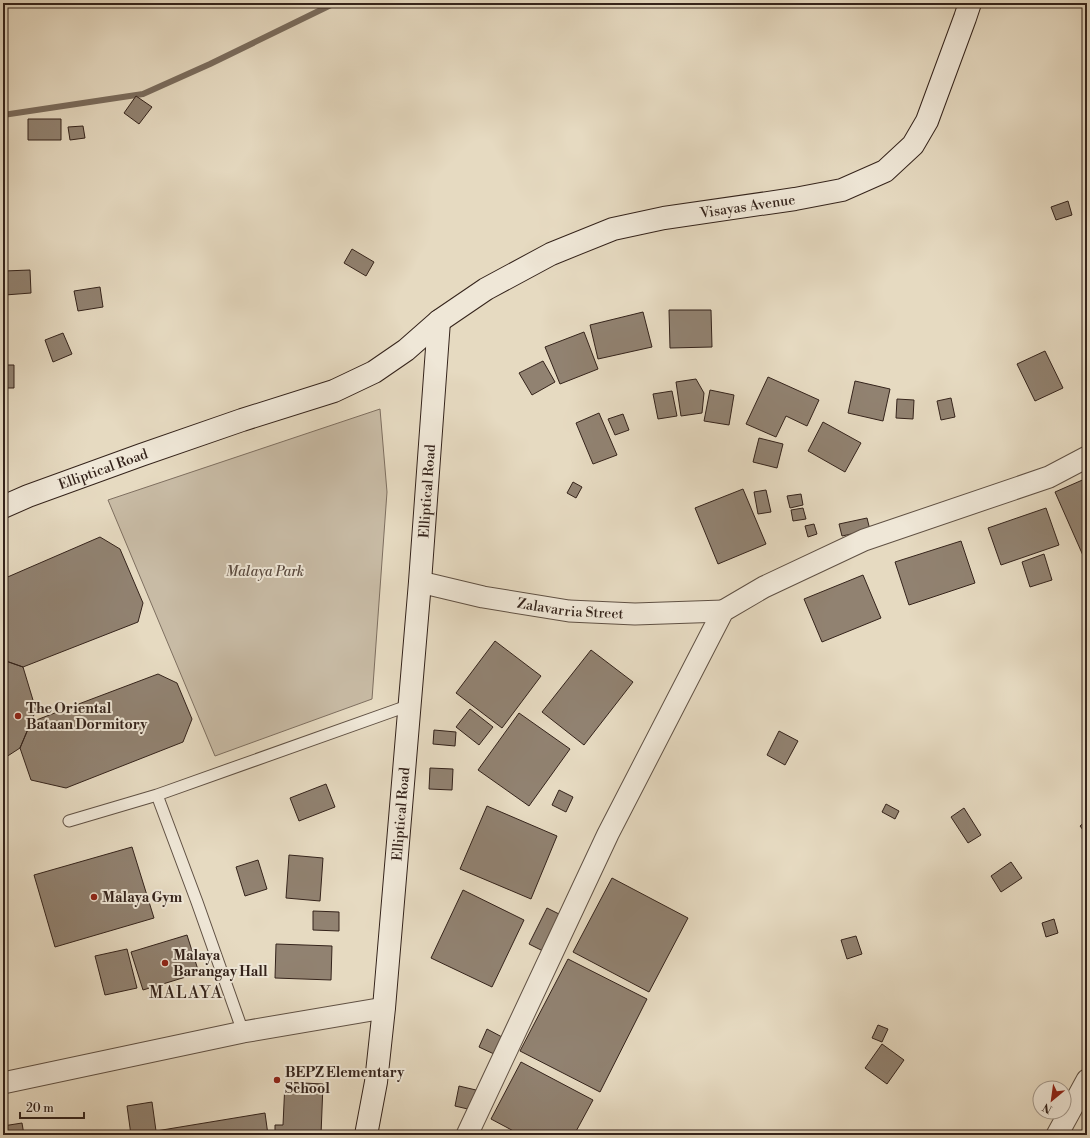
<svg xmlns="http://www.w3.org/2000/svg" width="1090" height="1138" font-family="'Libre Bodoni',serif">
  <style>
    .green { fill: #c8bba5; stroke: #7e6f60 }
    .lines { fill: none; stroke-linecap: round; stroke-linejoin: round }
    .stream { stroke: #7a6c5d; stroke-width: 6 }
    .building { fill: #918271; stroke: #34231b }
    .lane-casing { stroke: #605144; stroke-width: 13 }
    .street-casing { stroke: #605144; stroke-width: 23 }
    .secondary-casing { stroke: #34231b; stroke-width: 24 }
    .lane { stroke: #efe7d7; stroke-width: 11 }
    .street { stroke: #efe7d7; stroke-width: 21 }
    .secondary { stroke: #efe7d7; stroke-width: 22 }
    .poi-dot { fill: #8f2418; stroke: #efe7d7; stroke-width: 1.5 }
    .labels { text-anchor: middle; stroke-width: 4; stroke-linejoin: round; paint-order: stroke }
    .street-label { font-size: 14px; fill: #34231b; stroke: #efe7d7 }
    .park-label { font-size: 14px; font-style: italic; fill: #59493e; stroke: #efe7d7 }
    .poi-label { font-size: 14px; font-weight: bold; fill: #34231b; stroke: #efe7d7; text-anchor: start }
    .quarter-label { font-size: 16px; letter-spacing: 1px; fill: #34231b; stroke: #efe7d7 }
  </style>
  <rect width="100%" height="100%" fill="#e6dac1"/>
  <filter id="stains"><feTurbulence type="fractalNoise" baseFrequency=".005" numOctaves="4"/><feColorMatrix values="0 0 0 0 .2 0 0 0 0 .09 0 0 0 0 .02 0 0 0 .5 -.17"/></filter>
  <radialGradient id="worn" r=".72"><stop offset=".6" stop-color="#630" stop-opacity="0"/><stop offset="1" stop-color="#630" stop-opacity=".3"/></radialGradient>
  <path class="green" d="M380,409L387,492L372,699L215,756L108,500Z"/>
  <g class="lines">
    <path class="stream" d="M3,115L143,94L210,64L335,3"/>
  </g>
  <path class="building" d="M136,96L152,107L139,124L124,113Z
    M28,119H61V140H28Z
    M83,126L85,138L70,140L68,127Z
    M1068,201L1072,215L1056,220L1051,207Z
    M352,249L374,262L366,276L344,263Z
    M30,270L31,293L5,295L4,271Z
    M100,287L103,307L78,311L74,291Z
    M669,310H711L712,347L670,348Z
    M643,312L652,347L598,359L590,325Z
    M584,332L598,369L560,384L545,347Z
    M63,333L72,354L53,362L45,340Z
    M1045,351L1063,388L1035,401L1017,364Z
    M543,361L555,382L532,395L519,373Z
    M3,365H14V388H3Z
    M768,377L819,400L807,426L786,416L776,437L746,424Z
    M696,379L704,393L702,413L681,416L676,382Z
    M855,381L890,389L883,421L848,413Z
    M710,390L734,395L729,425L704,421Z
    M672,391L677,416L658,419L653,394Z
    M951,398L955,417L941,420L937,401Z
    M897,399L914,400L913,419L896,418Z
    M599,413L617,455L593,464L576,423Z
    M623,414L629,430L615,435L608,419Z
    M823,422L861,443L845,472L808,451Z
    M759,438L783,444L777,468L753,462Z
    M1087,478V560H1085L1055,492Z
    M573,482L582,487L576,498L567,493Z
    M743,489L766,544L718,564L695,508Z
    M766,490L771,512L758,514L754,492Z
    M801,494L803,505L790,508L787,496Z
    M803,508L806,519L793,521L791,510Z
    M1046,508L1059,545L1001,565L988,528Z
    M867,518L870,530L842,536L839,524Z
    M814,524L817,534L808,537L805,526Z
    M100,537L120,549L143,603L138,622L23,667L3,660V579Z
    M961,541L975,583L909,605L895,562Z
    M1044,554L1052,580L1030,587L1022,562Z
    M863,575L881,618L822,642L804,599Z
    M495,641L541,676L502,728L456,693Z
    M591,650L633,682L584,745L542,712Z
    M3,660L23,667L36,710L20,748L3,759Z
    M158,674L177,683L192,719L183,742L66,788L31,780L20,748L31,722Z
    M470,709L493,727L479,745L456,727Z
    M519,713L570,749L529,806L478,770Z
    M434,730L456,732L455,746L433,744Z
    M779,731L798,741L785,765L767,755Z
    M430,768L453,769L452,790L429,789Z
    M326,784L335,807L299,821L290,798Z
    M559,790L573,797L566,812L552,805Z
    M886,804L899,811L895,819L882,812Z
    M487,806L557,836L531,899L460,869Z
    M964,808L981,835L968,843L951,817Z
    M1087,820V835L1080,826Z
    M132,847L154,918L55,947L34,875Z
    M289,855L323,858L320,901L286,898Z
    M258,860L267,889L245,896L236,867Z
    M1011,862L1022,878L1001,892L991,876Z
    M612,878L688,918L649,992L573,952Z
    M463,890L524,920L492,987L431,958Z
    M547,908L565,917L547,953L529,944Z
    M313,911L339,912V931L313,930Z
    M1054,919L1058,933L1046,937L1042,923Z
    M187,935L199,973L143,990L131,952Z
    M856,936L862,954L847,959L841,940Z
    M276,944L332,946L331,980L275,978Z
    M127,949L137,988L105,995L95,956Z
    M568,959L647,999L600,1092L520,1051Z
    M878,1025L888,1029L882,1042L872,1038Z
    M487,1029L502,1037L494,1054L479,1047Z
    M882,1044L904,1060L887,1084L865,1068Z
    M521,1062L593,1100L574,1135H521L491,1119Z
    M285,1082L323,1084L321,1135H275V1125H283Z
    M459,1086L476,1090L472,1110L455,1106Z
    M152,1102L156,1131L265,1113L268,1135H129H131L127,1106Z
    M22,1123L24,1135H3V1126Z"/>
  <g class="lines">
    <g class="lane-casing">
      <path id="lane" d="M157,795L197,902L243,1032
        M69,821L157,795L410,705"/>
    </g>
    <g class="street-casing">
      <g id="street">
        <path id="s1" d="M420,582L483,597L569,611L635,614L723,611"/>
        <path d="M3,1083L243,1032L384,1008"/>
        <path d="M467,1135L608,834L723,611L764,587L864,540L1049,477L1087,457"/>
        <path d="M1057,1135L1087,1080"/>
      </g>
    </g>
    <g class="secondary-casing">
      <g id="secondary">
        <path id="s2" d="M3,507L28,496L141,455L242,420L334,391L374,372L406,350L439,321L486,289L551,254L613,229L664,218L795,199L842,190L885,171L913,145L927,121L965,18L970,3"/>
        <path id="s3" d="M366,1135L376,1082L384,1008L420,582L439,321"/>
      </g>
    </g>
    <use href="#lane" class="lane"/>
    <use href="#street" class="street"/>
    <use href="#secondary" class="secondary"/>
  </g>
  <g class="poi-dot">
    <circle cx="18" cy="716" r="4"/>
    <circle cx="94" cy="897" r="4"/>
    <circle cx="165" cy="963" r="4"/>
    <circle cx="277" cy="1080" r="4"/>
  </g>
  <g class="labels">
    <g class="street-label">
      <text dy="5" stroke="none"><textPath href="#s2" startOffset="812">Visayas Avenue</textPath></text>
      <text dy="5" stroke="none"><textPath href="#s2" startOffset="107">Elliptical Road</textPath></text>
      <text dy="5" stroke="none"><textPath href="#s3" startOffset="647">Elliptical Road</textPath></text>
      <text dy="5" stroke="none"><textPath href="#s1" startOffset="153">Zalavarria Street</textPath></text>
      <text dy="5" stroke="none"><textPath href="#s3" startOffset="323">Elliptical Road</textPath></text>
    </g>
    <g class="park-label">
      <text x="265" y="576">Malaya Park</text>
    </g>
    <g class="poi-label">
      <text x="26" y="713">The Oriental<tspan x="26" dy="16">Bataan Dormitory</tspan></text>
      <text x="102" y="902">Malaya Gym</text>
      <text x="173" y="960">Malaya<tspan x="173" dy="16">Barangay Hall</tspan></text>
      <text x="285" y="1077">BEPZ Elementary<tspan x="285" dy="16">School</tspan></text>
    </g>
    <g class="quarter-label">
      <text x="186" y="998">MALAYA</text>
    </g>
  </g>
  <rect width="1090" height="1138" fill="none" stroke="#e6dac1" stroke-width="16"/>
  <rect x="4" y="4" width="1082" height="1130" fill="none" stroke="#34231b" stroke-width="2"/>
  <rect x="8" y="8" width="1074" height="1122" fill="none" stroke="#34231b"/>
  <g transform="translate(1052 1100) rotate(209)"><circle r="19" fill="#efe7d7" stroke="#a4998c"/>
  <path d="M0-3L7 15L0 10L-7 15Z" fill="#8f2418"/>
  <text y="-6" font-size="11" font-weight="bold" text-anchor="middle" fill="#34231b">N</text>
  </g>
  <path d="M20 1112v6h64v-6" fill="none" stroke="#34231b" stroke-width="2"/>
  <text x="26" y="1112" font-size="12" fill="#34231b" stroke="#efe7d7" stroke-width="3" paint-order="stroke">20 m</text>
  <rect width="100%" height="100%" filter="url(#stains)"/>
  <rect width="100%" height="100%" fill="url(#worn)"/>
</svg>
